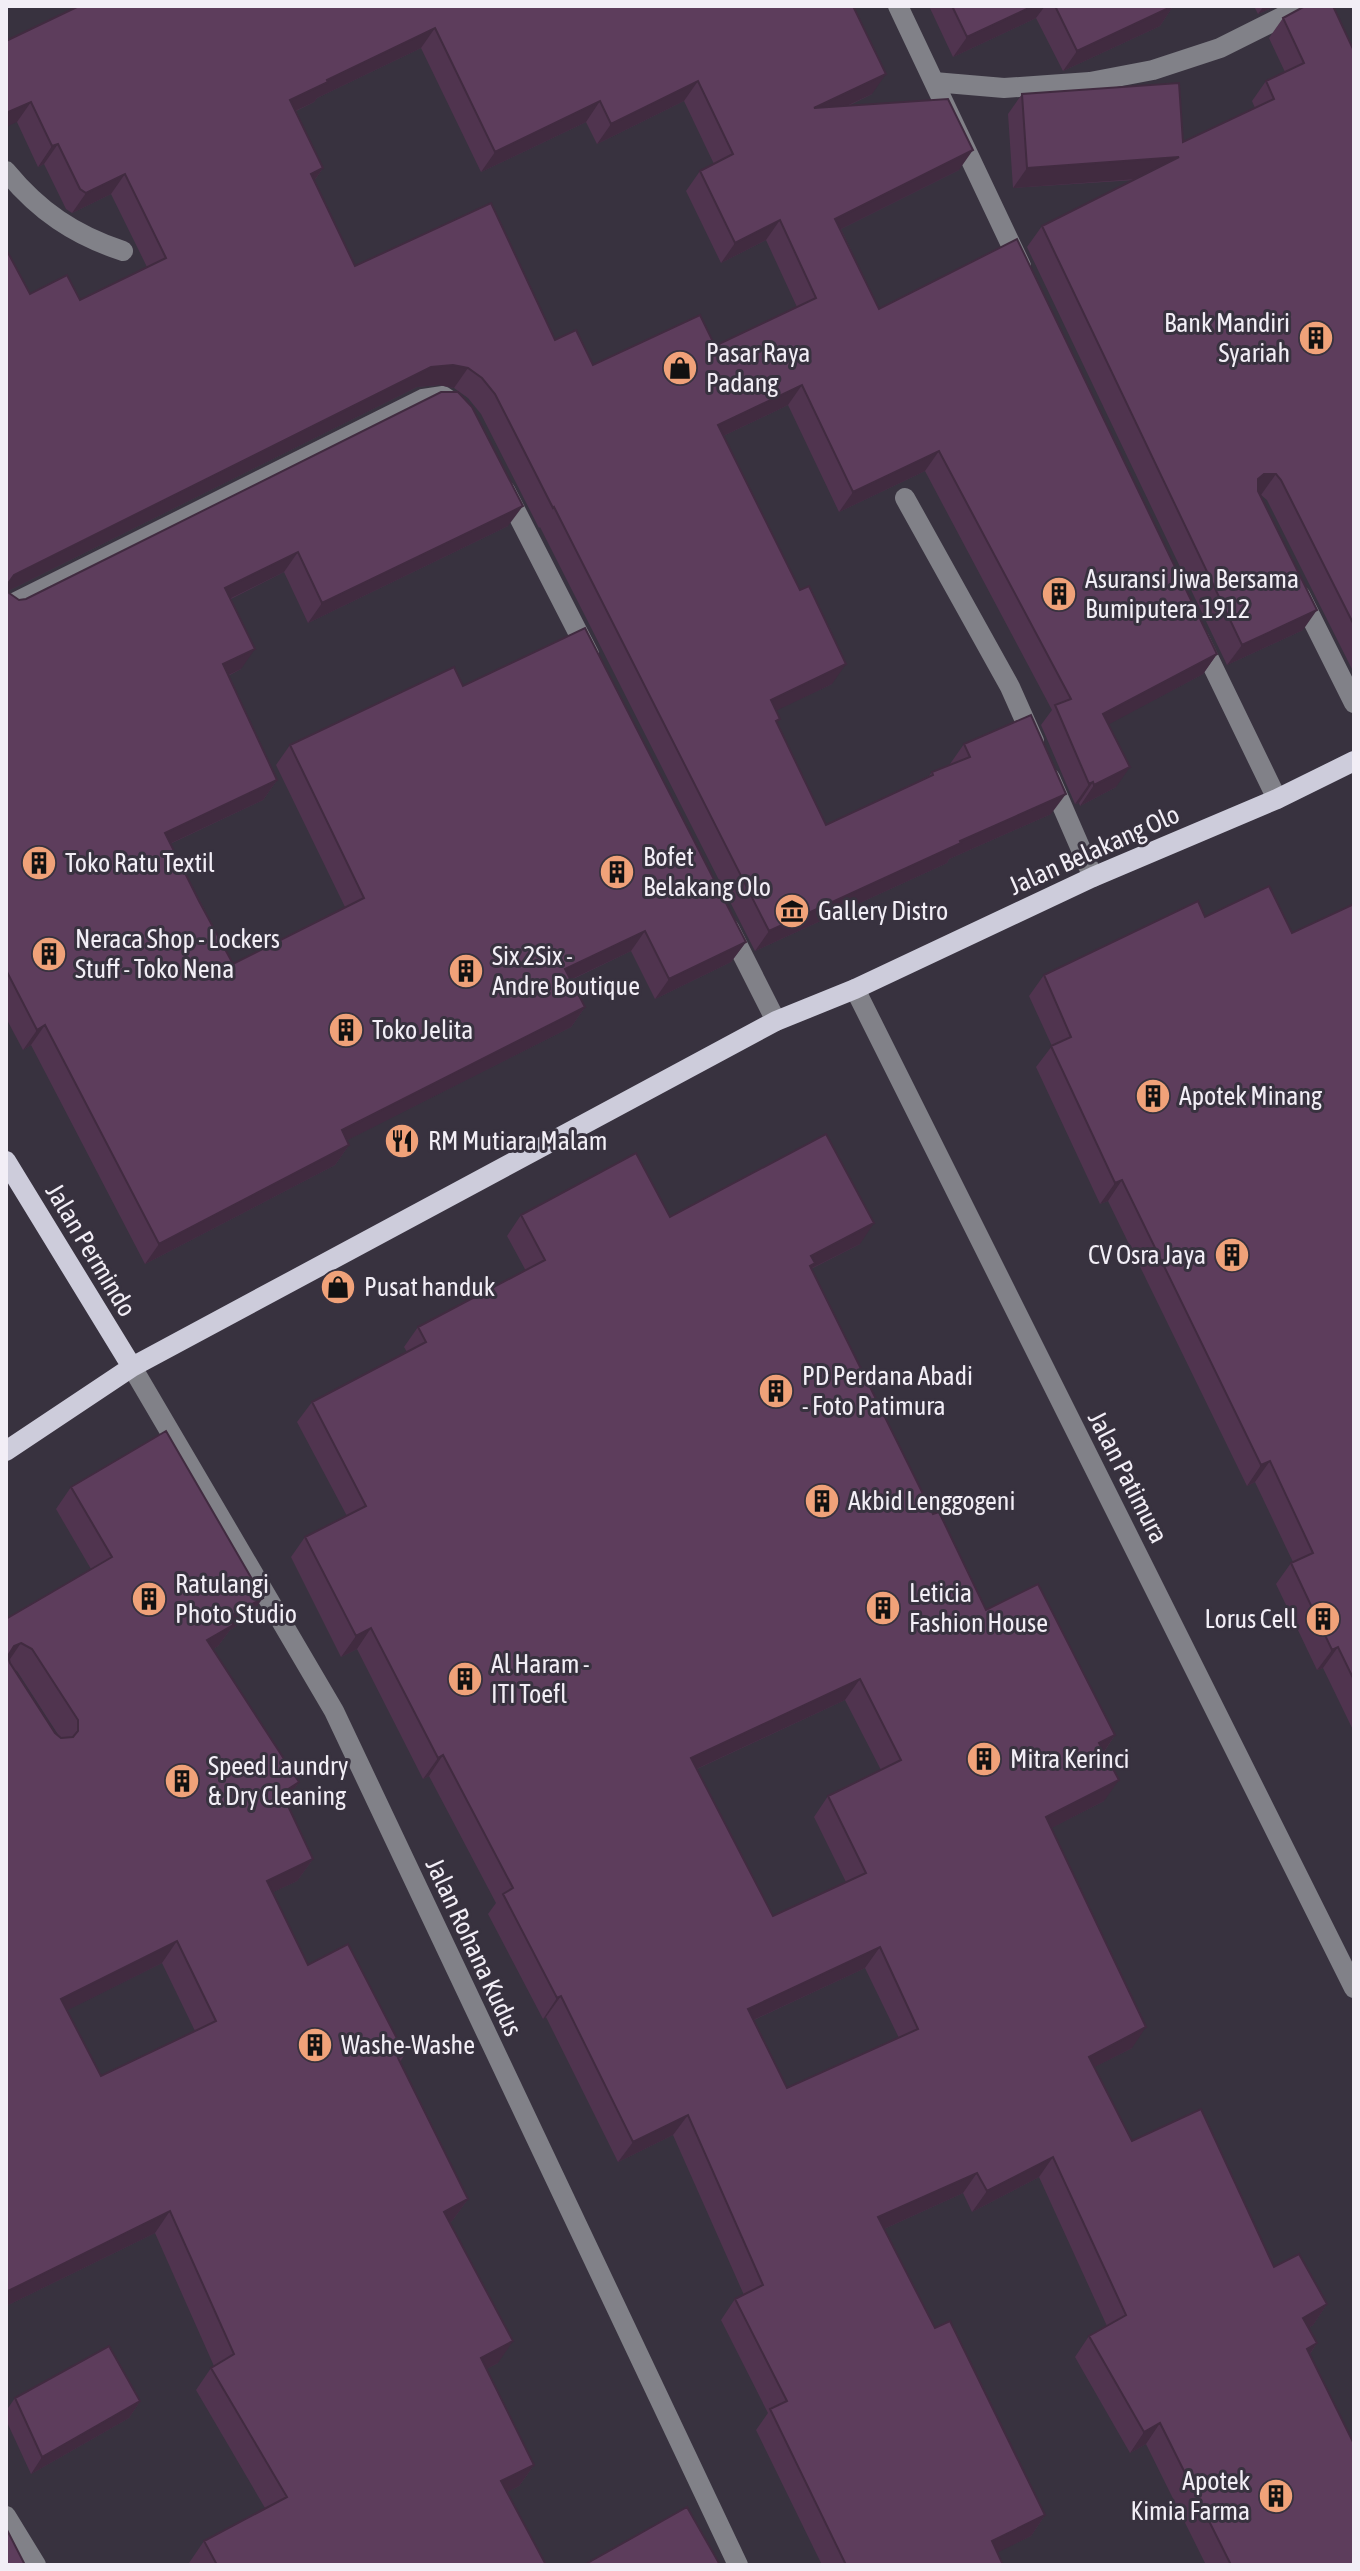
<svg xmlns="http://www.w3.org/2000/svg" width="1360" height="2571" font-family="'Asap Condensed',sans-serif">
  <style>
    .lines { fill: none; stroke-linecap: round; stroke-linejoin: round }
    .minor { stroke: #818188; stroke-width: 20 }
    .major { stroke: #cdccdb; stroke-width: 20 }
    .wall { fill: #50344f; fill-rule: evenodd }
    .shaded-wall { fill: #412b40 }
    .building { fill: #5d3d5c; stroke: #412b40; stroke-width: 2; fill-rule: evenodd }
    .labels { text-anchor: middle; stroke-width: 6; stroke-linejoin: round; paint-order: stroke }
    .poi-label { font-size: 26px; fill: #f2eef6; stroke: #38323f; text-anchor: start }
    .street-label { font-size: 26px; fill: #f2eef6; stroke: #38323f }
  </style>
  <rect width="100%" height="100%" fill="#38323f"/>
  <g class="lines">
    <path class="minor" d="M898,6L1021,266
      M934,82L1004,88L1090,82L1153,70L1220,48L1304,6
      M6,171C39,211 74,235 123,251
      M505,490L589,654
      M905,498L1010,687L1034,741
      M1300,595L1354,703
      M6,607L423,399L443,396L452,402
      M1199,638L1277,799
      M1050,778L1093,877
      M729,928L776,1021
      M855,989L1354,1988
      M132,1367L334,1711L738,2565
      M6,2516L36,2565"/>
    <path class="major" d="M6,1161L132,1367
      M6,1451L132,1367L776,1021L855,989L1093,877L1277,799L1354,761"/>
  </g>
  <path class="wall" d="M853,6L872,94L848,106L959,170L841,229L879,309L1217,654L1203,674L1108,724L1116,787L1080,806L1079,803L1075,804L1041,725L1052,710L925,471L839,512L788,405L723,436L832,684L776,710L777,723L826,825L929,776L932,772L950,765V764L964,744L1051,814L949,859L947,863L755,951L540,527L539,528L481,414L468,398L454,388L439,385L417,387L8,591L9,593L19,600L26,599L441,392L508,526L308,623L284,572L231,599L241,669L228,676L277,780L263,800L170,844L233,964L345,907L276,765L290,745L463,686L746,942L731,962L655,999L631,951L571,980L585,1007L571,1027L347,1140L349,1145L335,1165L145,1264L31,1045L23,1050L6,1018V249L30,294L80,300L147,267L111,194L72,213L66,209L44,164L38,167L17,122L6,41ZM421,48L481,172L586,122L597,144L684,101L714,164L700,171L686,191L721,263L766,240L797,307L715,346L593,365L555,340L355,266L314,181L323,168L296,111L314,102L317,98Z
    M929,6H1173L1160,26L1063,71L1036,18L953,57Z
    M1254,6H1276L1258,14Z
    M1283,18L1354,51V673L1267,500L1261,495H1259L1303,630L1227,665L1027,247L1042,226L1135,180L1013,188L1008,114L1022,94L1183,142L1255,108L1252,101L1266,81L1285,72L1269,38Z
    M1354,904V1732L1323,1668L1317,1670L1276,1584L1291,1563L1293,1562L1255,1482L1247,1486L1108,1201L1100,1204L1036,1067L1052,1046L1029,996L1044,975L1205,917L1292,933Z
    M521,1215L670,1217L860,1244L811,1269L933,1514L986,1610L1115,1735L1104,1752V1801L1051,1828L1132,2048L1094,2067L1132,2141L1274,2267L1327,2304L1313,2325L1308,2328L1317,2343L1310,2354L1354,2565H1206L1146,2444L1130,2453L1075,2357L1089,2336L1107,2326L1039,2177L972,2212L963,2193L884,2229L935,2328L1045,2515L1031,2536L997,2552L1003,2565H822L756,2430L768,2413L721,2320L735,2299L744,2295L673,2135L618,2162L546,2017L543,2019L488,1914L496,1903L429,1776L423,1779L357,1649L341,1657L291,1557L305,1537L347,1516L297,1422L312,1402L407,1352L404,1347L418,1327L526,1271L507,1236ZM845,1700L881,1770L828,1796L814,1817L846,1882L773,1916L697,1769ZM865,1968L899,2038L787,2088L754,2020Z
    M71,1487L248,1619L230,1630L218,1646L213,1649L299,1782L286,1801L313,1859L297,1881L273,1892L308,1965L405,2054L400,2062L468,2199L452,2221L450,2222L498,2363L486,2369L534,2465L519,2486L507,2492L546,2565H190L189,2563L204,2541L265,2508L196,2390L211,2368L214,2366L155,2233L6,2306V1619L91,1569L56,1509ZM14,1670L17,1671L59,1736L55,1733ZM162,1963L195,2031L101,2076L67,2010Z
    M15,2398L140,2401L129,2418L31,2474L6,2420V2411Z"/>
  <path class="shaded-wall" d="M1033,6H1045L1036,18L953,57L967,37Z
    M1173,6L1160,26L1063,71L1077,51Z
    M1264,6H1276L1258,14Z
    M435,28L421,48L317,98L314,102L276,120L290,100L327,80Z
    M886,74L872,94L800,128L814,108Z
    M698,81L684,101L597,144L611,124Z
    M600,101L586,122L481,172L495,152Z
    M31,102L17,122L6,127V113Z
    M58,144L44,164L38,167L52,146Z
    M973,150L959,170L821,239L835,219Z
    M1179,157L1165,177L1013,188L1027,168Z
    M323,168L309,188L311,174Z
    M125,174L111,194L72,213L86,193Z
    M780,220L766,240L721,263L735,243Z
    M453,365L468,368L454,388L439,385L417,387L6,592V587L14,575L431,367Z
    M802,385L788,405L704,445L718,425Z
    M939,451L925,471L839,512L853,492Z
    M1264,474H1276L1261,495L1250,494L1258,479Z
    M523,506L508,526L308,623L322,603Z
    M298,552L284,572L211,608L225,588Z
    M1317,610L1303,630L1227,665L1242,645Z
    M255,649L241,669L208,685L223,664Z
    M1217,654L1203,674L1089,735L1103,714Z
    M846,664L832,684L757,720L771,700Z
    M1130,767L1116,787L1080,806L1094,785Z
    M277,780L263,800L150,853L165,833Z
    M1093,782L1079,803L1075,804L1089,784Z
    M1066,794L1051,814L949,859L947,863L755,951L769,931L960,841Z
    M645,931L631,951L551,989L565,969Z
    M746,942L731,962L655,999L669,979Z
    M585,1007L571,1027L328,1150L342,1130Z
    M45,1025L31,1045L23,1050L37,1030Z
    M349,1145L335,1165L145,1264L159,1244Z
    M1122,1180L1108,1201L1100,1204L1115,1183Z
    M874,1223L860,1244L810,1269L811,1256Z
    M1270,1461L1255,1482L1247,1486L1261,1465Z
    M263,1598L248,1619L230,1630L218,1646L192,1662L207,1640L229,1617Z
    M371,1628L357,1649L341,1657L356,1636Z
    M21,1643L6,1665V1657L14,1646Z
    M1338,1647L1323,1668L1317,1670L1332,1650Z
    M860,1679L845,1700L677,1778L691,1758Z
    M1115,1735L1101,1756L1099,1743Z
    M443,1755L429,1776L423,1779L438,1758Z
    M1119,1780L1104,1801L1032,1838L1046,1817Z
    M299,1782L284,1804L282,1793Z
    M313,1859L297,1881L252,1902L267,1881Z
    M177,1941L162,1963L46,2021L61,1999Z
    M880,1947L865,1968L734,2029L748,2009Z
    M561,1996L546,2017L543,2019L557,1998Z
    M1146,2027L1132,2048L1075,2077L1089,2057Z
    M688,2115L673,2135L618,2162L633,2142Z
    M1053,2157L1039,2177L972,2212L987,2191Z
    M977,2173L963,2193L864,2238L878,2217Z
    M468,2199L452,2221L429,2234L444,2212Z
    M170,2211L155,2233L6,2306V2292Z
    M1327,2304L1313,2325L1289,2339L1303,2318Z
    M513,2341L498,2363L465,2380L481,2358Z
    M1317,2343L1303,2364L1307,2349Z
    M140,2401L129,2418L31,2474L42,2457Z
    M1160,2423L1146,2444L1130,2453L1144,2432Z
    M534,2465L519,2486L486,2503L501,2481Z
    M1045,2515L1031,2536L978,2562L992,2541Z"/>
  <path class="building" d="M79,6H853L886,74L814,108L948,99L973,150L835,219L879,309L1017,239L1217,654L1103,714L1130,767L1094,785L1093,782L1089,784L1055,705L1071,699L939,451L853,492L802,385L718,425L800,590L809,586L846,664L771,700L780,719L776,721L826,825L933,775L932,772L970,757L964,744L1031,715L1066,794L960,841L961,843L769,931L554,507L553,508L495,394L482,378L468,368L453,365L431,367L14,575L7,585L9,593L19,600L26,599L441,392H458L472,407L523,506L322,603L298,552L225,588L255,649L223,664L277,780L165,833L199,901L233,964L364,898L290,745L454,667L463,686L585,628L746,942L669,979L645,931L565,969L585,1007L342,1130L349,1145L159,1244L45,1025L37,1030L6,970V249L30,294L67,275L80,300L166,258L125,174L86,193L80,189L58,144L52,146L31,102L6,113V41ZM435,28L495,152L600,101L611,124L698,81L733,154L700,171L735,243L780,220L816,298L715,346L700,315L593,365L576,330L555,340L491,203L355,266L311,174L323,168L290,100L328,82L327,80Z
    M952,6H1033L967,37Z
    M1055,6H1173L1077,51Z
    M1305,6H1333L1354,51V625L1281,480L1276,474H1264L1258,479V491L1317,610L1242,645L1042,226L1179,157L1027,168L1022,94L1179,83L1183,142L1274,99L1266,81L1304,63L1283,18Z
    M1269,886L1292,933L1354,904V1680L1338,1647L1332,1650L1291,1563L1313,1553L1270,1461L1261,1465L1122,1180L1115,1183L1051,1046L1071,1037L1044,975L1198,901L1205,917Z
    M826,1134L874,1223L811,1256L815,1263L810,1266L933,1514L939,1512L986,1610L1038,1584L1115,1735L1099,1743L1119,1780L1046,1817L1146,2027L1089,2057L1132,2141L1201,2109L1274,2267L1299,2254L1327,2304L1303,2318L1317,2343L1307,2349L1354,2444V2565H1231L1160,2423L1144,2432L1089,2336L1126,2315L1053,2157L987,2191L977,2173L878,2217L935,2328L950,2321L1045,2515L992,2541L1003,2565H846L770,2409L787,2401L735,2299L763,2285L688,2115L633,2142L561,1996L557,1998L503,1894L513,1888L443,1755L438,1758L371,1628L356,1636L305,1537L366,1506L312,1402L426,1342L418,1327L545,1260L521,1215L636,1153L670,1217ZM860,1679L901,1760L828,1796L866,1873L773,1916L691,1758ZM880,1947L918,2029L787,2088L748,2009Z
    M166,1431L263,1598L229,1617L233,1625L207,1640L299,1782L282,1793L313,1859L267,1881L308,1965L348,1944L405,2054L398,2058L468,2199L444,2212L513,2341L481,2358L534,2465L501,2481L546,2565H217L204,2541L287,2497L211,2368L234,2354L170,2211L6,2292V1619L112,1557L71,1487ZM21,1643L32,1649L78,1720V1731L73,1737L61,1738L55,1733L10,1663L8,1656L14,1646ZM177,1941L216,2021L101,2076L61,1999Z
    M109,2346L140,2401L42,2457L15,2398Z
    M687,2507L720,2565H584Z
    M6,2528L25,2565H6Z"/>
  <defs>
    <g id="building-disc" transform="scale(1.8)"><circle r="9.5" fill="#f0a279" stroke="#38323f"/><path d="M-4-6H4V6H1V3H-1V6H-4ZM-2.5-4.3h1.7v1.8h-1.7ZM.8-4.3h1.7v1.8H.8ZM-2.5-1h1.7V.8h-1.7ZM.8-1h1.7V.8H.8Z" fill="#111"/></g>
    <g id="shop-disc" transform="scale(1.8)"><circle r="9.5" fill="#f0a279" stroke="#38323f"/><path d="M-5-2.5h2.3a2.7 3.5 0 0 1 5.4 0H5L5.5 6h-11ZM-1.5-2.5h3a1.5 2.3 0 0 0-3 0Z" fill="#111"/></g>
    <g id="museum-disc" transform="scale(1.8)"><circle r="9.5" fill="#f0a279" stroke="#38323f"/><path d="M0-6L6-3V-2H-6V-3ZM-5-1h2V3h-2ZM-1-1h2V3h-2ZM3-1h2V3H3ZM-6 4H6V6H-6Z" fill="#111"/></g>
    <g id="restaurant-disc" transform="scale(1.8)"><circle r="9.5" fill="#f0a279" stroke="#38323f"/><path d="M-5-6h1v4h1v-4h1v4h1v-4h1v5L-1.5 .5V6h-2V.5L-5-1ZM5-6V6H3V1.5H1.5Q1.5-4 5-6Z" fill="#111"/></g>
  </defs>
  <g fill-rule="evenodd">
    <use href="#building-disc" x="1316" y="338"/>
    <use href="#shop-disc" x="680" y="368"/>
    <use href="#building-disc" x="1059" y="594"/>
    <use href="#building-disc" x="39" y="863"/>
    <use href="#building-disc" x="617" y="872"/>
    <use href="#museum-disc" x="792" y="911"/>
    <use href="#building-disc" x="49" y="954"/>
    <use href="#building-disc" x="466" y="971"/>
    <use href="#building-disc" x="346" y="1030"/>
    <use href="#building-disc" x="1153" y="1096"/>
    <use href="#restaurant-disc" x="402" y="1141"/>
    <use href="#building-disc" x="1232" y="1255"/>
    <use href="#shop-disc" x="338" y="1287"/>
    <use href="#building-disc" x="776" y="1391"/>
    <use href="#building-disc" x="822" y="1501"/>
    <use href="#building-disc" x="149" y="1599"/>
    <use href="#building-disc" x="883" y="1608"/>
    <use href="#building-disc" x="1323" y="1619"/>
    <use href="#building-disc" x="465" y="1679"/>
    <use href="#building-disc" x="984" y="1759"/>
    <use href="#building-disc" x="182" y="1781"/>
    <use href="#building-disc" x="315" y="2045"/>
    <use href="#building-disc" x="1276" y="2496"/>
  </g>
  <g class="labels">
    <g class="poi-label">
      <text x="1290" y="332" text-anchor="end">Bank Mandiri<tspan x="1290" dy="30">Syariah</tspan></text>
      <text x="706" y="362">Pasar Raya<tspan x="706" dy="30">Padang</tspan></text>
      <text x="1085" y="588">Asuransi Jiwa Bersama<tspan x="1085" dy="30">Bumiputera 1912</tspan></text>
      <text x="643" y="866">Bofet<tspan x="643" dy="30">Belakang Olo</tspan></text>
      <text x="65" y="872">Toko Ratu Textil</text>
      <text x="818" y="920">Gallery Distro</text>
      <text x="75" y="948">Neraca Shop - Lockers<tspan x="75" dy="30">Stuff - Toko Nena</tspan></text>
      <text x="492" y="965">Six 2Six -<tspan x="492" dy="30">Andre Boutique</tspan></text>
      <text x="372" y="1039">Toko Jelita</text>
      <text x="1179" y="1105">Apotek Minang</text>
      <text x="428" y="1150">RM Mutiara Malam</text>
      <text x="1206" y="1264" text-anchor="end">CV Osra Jaya</text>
      <text x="364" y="1296">Pusat handuk</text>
      <text x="802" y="1385">PD Perdana Abadi<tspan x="802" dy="30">- Foto Patimura</tspan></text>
      <text x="848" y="1510">Akbid Lenggogeni</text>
      <text x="175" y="1593">Ratulangi<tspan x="175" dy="30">Photo Studio</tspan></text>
      <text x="909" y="1602">Leticia<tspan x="909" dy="30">Fashion House</tspan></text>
      <text x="1297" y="1628" text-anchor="end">Lorus Cell</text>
      <text x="491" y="1673">Al Haram -<tspan x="491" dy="30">ITI Toefl</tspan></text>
      <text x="1010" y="1768">Mitra Kerinci</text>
      <text x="208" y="1775">Speed Laundry<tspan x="208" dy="30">&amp; Dry Cleaning</tspan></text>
      <text x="341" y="2054">Washe-Washe</text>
      <text x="1250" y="2490" text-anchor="end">Apotek<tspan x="1250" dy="30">Kimia Farma</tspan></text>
    </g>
    <g class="street-label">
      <text transform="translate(1094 850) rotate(-24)" y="9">Jalan Belakang Olo</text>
      <text transform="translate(91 1250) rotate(59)" y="9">Jalan Permindo</text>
      <text transform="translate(1128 1477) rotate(63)" y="9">Jalan Patimura</text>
      <text transform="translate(474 1947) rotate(65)" y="9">Jalan Rohana Kudus</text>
    </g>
  </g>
  <rect width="1360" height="2571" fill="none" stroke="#f2eef6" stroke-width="16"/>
</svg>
